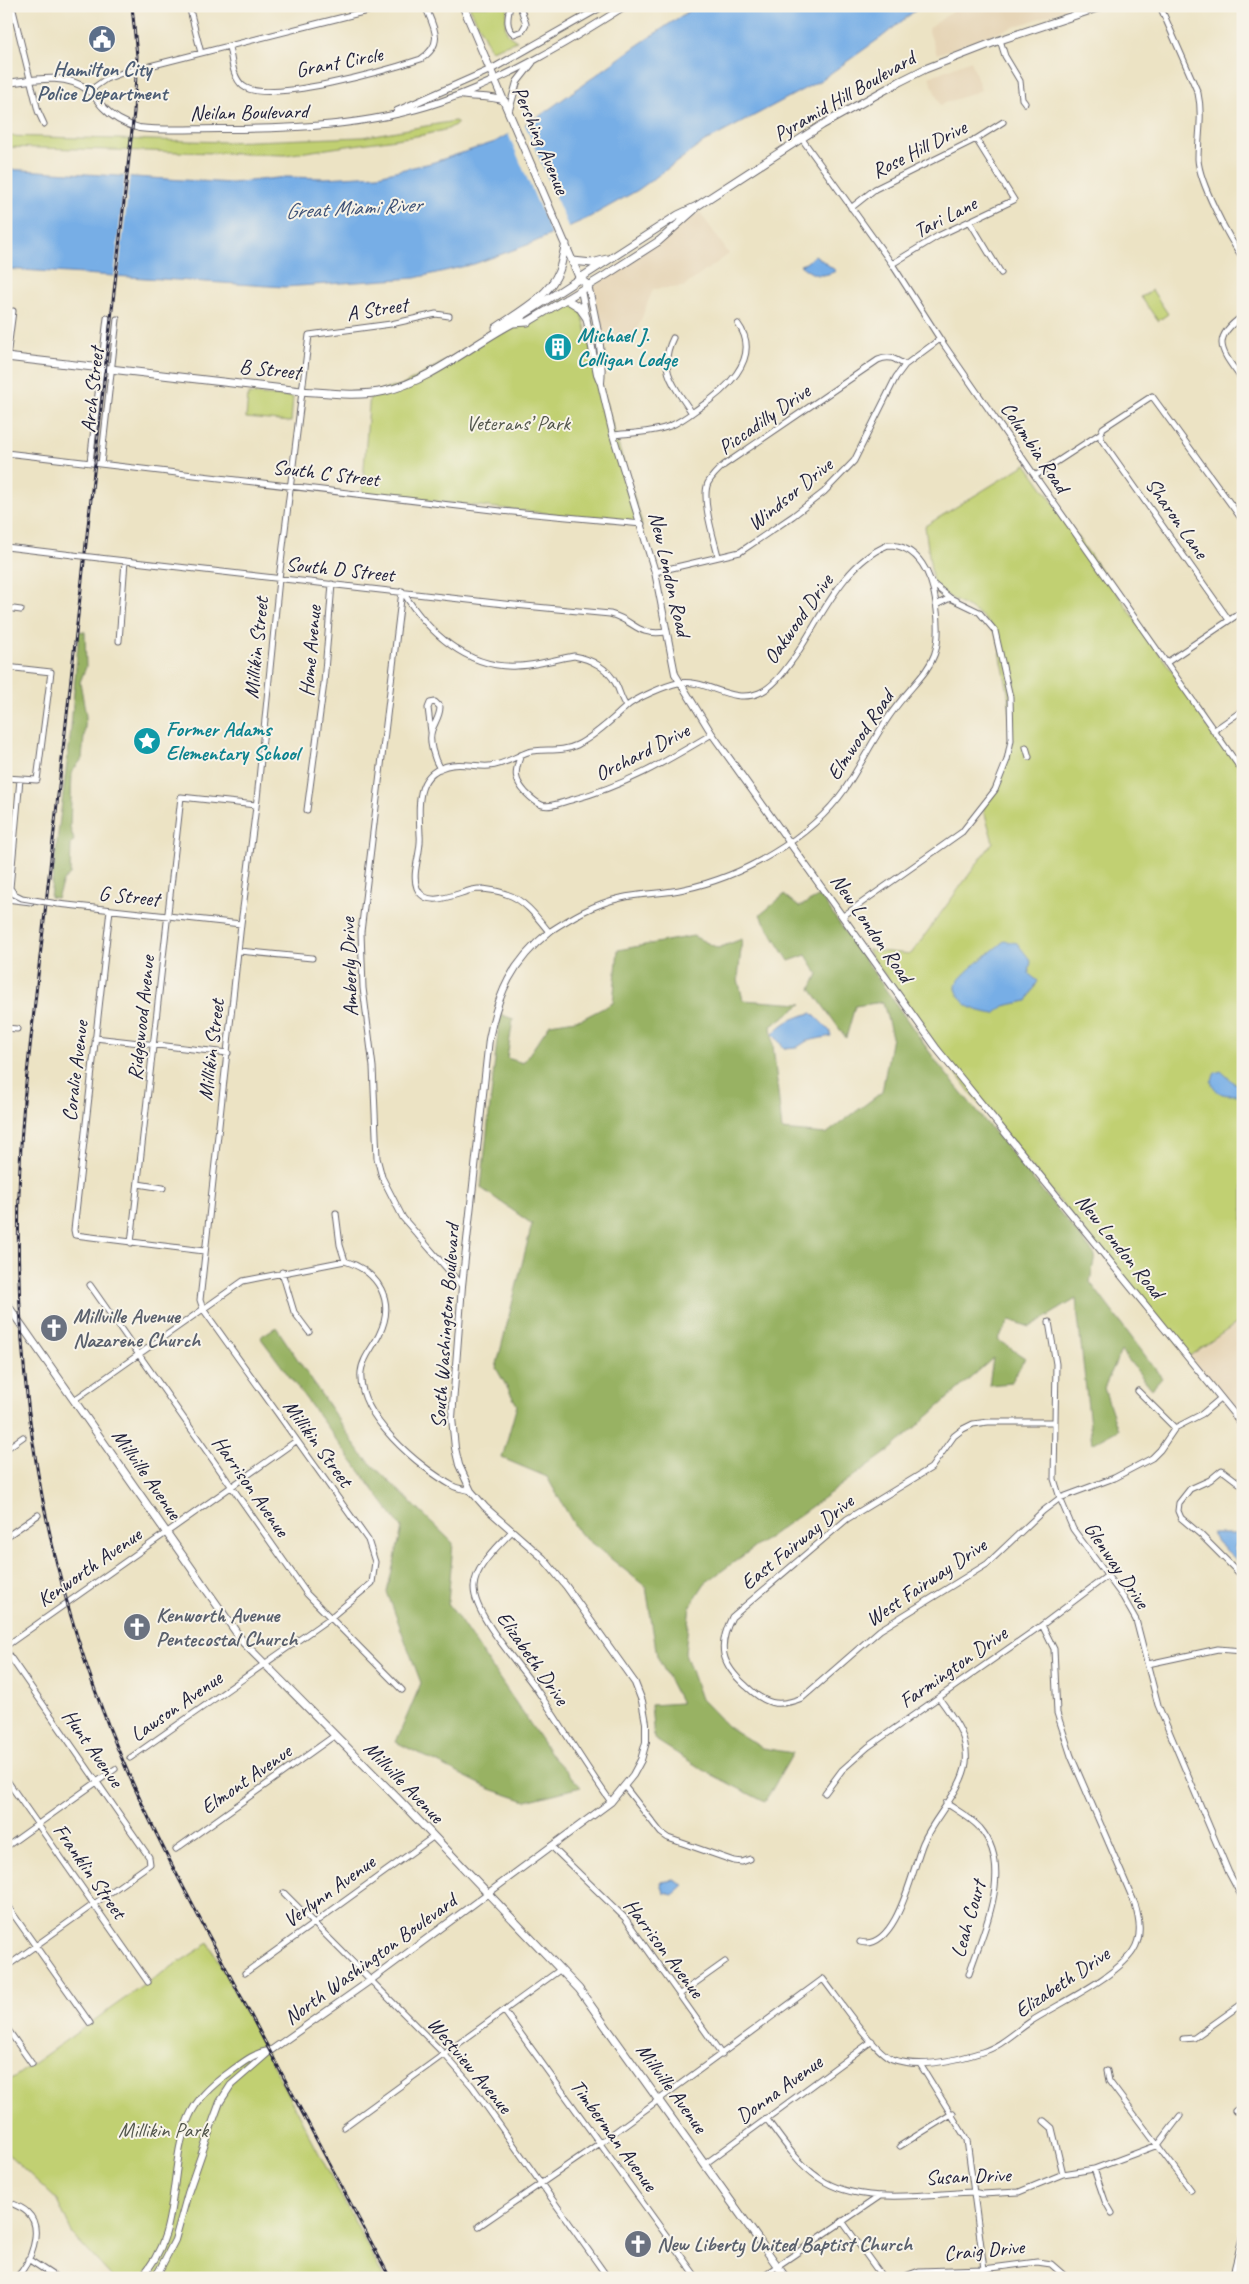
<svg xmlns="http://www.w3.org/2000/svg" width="1249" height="2284" font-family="Caveat,sans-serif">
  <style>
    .built { fill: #e6d5b7 }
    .green { fill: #c1d072; stroke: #727956 }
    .forest { fill: #98b264; stroke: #5d6a50 }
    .water { fill: #77aee6; stroke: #4c6890 }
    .pier { fill: #ece3c4 }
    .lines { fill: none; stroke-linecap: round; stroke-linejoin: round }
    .stream { stroke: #77aee6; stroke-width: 1 }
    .minor-casing { stroke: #69666b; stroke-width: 7 }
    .tertiary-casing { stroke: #69666b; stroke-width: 8 }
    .secondary-casing { stroke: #69666b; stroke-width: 9 }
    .minor { stroke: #fff; stroke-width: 5 }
    .tertiary { stroke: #fff; stroke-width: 6 }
    .secondary { stroke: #fff; stroke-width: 7 }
    .rail-casing { stroke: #22223b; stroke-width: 3 }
    .rail { stroke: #f7f3e8; stroke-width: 1; stroke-dasharray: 4; stroke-linecap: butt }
    .minor-bridge-casing { stroke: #69666b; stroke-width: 7; stroke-linecap: butt }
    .minor-bridge { stroke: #fff; stroke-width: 5 }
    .labels { text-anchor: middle; stroke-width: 4; stroke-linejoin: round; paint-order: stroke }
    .street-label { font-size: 21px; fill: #22223b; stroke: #f7f3e8 }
    .service-label { font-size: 21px; font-weight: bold; fill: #4e5e75; stroke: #f7f3e8 }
    .culture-label { font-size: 21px; font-weight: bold; fill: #0d838f; stroke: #f7f3e8; text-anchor: start }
    .park-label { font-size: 21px; fill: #52564c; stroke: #f7f3e8 }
    .worship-label { font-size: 21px; font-weight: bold; fill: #5b616d; stroke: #f7f3e8; text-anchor: start }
    .water-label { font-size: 22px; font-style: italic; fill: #405377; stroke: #f7f3e8 }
  </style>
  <rect width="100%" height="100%" fill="#f7f3e8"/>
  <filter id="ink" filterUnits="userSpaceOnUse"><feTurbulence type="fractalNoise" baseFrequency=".02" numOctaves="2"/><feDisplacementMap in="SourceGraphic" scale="10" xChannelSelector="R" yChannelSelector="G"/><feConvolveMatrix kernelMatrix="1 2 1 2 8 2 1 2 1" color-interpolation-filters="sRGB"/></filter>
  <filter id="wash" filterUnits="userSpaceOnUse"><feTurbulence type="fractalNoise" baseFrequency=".0096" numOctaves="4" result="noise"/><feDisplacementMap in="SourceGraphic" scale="20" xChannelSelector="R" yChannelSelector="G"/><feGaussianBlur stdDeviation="1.12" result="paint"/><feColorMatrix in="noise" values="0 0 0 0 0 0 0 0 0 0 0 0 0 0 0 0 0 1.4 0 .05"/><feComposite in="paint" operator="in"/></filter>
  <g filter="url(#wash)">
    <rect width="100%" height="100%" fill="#ece3c4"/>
    <path class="built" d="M960,6H1074L937,54L928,29Z
      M971,60L981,90L940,105L929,77Z
      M700,212L729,254L683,287L653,289L635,335L602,340L592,292L594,287L618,267Z
      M1243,1319V1425L1188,1357Z"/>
    <path class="green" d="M469,6H508C506,23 500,31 517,41L491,50Z
      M455,121L458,123L448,129L423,135L285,155L6,147V136L225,142L362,137Z
      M1152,290L1168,314L1158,321L1141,297Z
      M566,299L581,309L597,374L642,524L362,493L370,393L403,385L488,337L521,323Z
      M248,394L293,397L291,422L246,418Z
      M1026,464L1243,772V1319L1188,1357L969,1091L867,950L911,954L993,842L983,807C1017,757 1014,718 1002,662C1000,652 999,637 993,629C981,611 968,609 951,598C944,594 938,589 933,584L925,526Z
      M209,1943L384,2278H113L73,2235L57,2200L6,2152V2083L148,1982Z"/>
    <path class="forest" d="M79,631L85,632L86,667L80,682L86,716L82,759L72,772L70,827L74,840L71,845L70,875L63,881L57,898L50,897L70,739Z
      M784,895L799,907L820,896L938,1064L1095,1255L1090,1282L1162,1378L1152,1389L1121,1351L1104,1388L1118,1430L1092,1444L1076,1299L1030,1327L1010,1320L998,1340L1025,1358L1011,1383L989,1385L993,1358L890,1450L705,1583L690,1606L685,1653L701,1699L727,1726L762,1748L793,1753L765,1802L705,1771L654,1739L651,1705L681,1703L657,1656L646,1587L579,1533L547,1477L502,1458L517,1405L496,1368L532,1224L481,1188L500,1014L513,1019L507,1058L523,1063L550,1024L582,1019L613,1003L618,950L693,936L718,948L742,939L738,979L743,1000L802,1004L771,1026L782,1130L826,1134L882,1092L892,1037L883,1002L855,1006L846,1038L811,989L818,974L806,955L789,961L760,915Z
      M276,1327L361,1454L453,1543L448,1603L552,1756L581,1787L526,1801L490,1789L396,1742L421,1683L387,1592L402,1528L260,1337Z"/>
    <path class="water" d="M696,6H921L883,36L821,80L703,143L638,190L588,218L530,244L474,264L415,278L284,287L6,269V169L231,183L286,177L325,178L378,175L431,163L495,142L541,115L635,47Z
      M815,255L836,271C820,278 814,276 800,265L806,263Z
      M1004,941L1017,943L1031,961L1029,974L1038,981L1027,1001L1004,1006L995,1014C975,1011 960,1007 955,985C967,968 988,955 1004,941Z
      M812,1013L830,1031L831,1036L807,1041L796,1048L785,1049L773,1034C784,1021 796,1017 812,1013Z
      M1221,1071L1234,1083L1243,1084V1095C1229,1094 1219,1099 1211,1082L1215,1073Z
      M1212,1534H1243L1234,1548L1239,1562L1218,1543Z
      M674,1880L684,1885L673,1895L664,1893L661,1882Z"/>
    <path class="pier" d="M524,122L569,229L552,237L507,131Z
      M125,174H130L118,279H114Z"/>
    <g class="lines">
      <path class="stream" d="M521,103L526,112L536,118"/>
    </g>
  </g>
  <g filter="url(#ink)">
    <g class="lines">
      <g class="minor-casing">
        <path id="minor" d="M12,6L38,111L44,124
          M189,6L201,53
          M510,6C508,16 505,27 514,34L522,31L526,24L520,6
          M1160,6L1198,93C1203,115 1198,137 1198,159C1199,182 1229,239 1243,258
          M1000,40L1005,56L1020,81L1022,99L1025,103
          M229,47C232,59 232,77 243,86C266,105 391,69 421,59C445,43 434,28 425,6
          M89,91L106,79L122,73L387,6
          M802,139L892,264L940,339L1035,476L1243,772
          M851,208L875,189L976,139L1003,122
          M970,222L1001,273
          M892,264L938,236L1014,200L976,139
          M1243,316C1208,340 1223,352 1243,381
          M673,338C657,370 675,387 692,413
          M7,357L13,311
          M1101,433V439L1229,620
          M613,435C631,433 652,433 670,426C680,422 688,416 696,410C722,393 764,359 738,324
          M6,453L501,511L642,524
          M90,462L107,318
          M101,464L117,319
          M1035,476L1101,433L1103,428L1152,396L1243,521
          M888,545C919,545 932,576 936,603C946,668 922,669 890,715C873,739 861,765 845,789C810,839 742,877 684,889C663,894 641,893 621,898C594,904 572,917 549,932C538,918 524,899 506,894C499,891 486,889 478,889C461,890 427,912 417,888C411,872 422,852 420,835C419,806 414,771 452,765C464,763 477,767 489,766C504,765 514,757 528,752C544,748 561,753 577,745C595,736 611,720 626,707C634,699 667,685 678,683C706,678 731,705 759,693C774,687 785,670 794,658C821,619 842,564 888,545Z
          M6,547L73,555
          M718,556C714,539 701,499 708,483C712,476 718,470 724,465L878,360C890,355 895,359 905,365
          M99,558L504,604L610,614C636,621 635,636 666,632
          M655,572L740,552L793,516L824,492L854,461L896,377L905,365L940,339
          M402,591L361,932L363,988L373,1067L377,1158L382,1177L403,1218L462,1286
          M403,592C427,631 467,669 517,666C535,666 555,659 574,656C591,659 608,668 616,684C620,692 621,699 626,706
          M936,605L950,598
          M6,608L21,610
          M119,641L125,561
          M1166,663L1243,611
          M6,667L51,672L37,780L6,778
          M1213,731L1243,710
          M431,732L428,708L430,703L435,702L440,707C440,716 435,722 432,730C428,741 434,759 440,769
          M1026,747L1029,757
          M521,755C514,772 514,780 526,793C530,797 536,803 542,805C551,808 562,802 571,800C625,786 665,762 712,734
          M307,810L324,683L332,584
          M14,894L10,888L20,779
          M6,899L31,902
          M58,904L241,924
          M110,910L74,1230L75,1235L204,1251
          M843,916L962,832L995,790L1007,760L1011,740L1010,697L995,631L979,612L950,598L933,584
          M239,951L312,958
          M6,1028L17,1029
          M95,1038L228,1053
          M138,1184L163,1188
          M336,1213L340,1245L345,1261
          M131,1243L181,797L256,805
          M282,1272L294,1312L309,1332
          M90,1285L307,1594L402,1690
          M1049,1322L1056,1364L1054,1479L1060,1498L1073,1529L1123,1597L1136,1620L1158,1705L1229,1873L1243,1899
          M1138,1391L1175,1428
          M74,1400L243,1281L345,1261C379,1272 396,1301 379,1335C373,1347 362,1359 361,1372C357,1416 419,1467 453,1486C458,1489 466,1489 471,1491
          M1055,1422H988L973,1424L963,1429L954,1436L931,1468L847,1519L732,1617C717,1647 721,1664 746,1686C765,1704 777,1708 802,1698L880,1630L987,1564L1043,1511L1060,1498L1114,1478L1152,1458L1160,1450L1175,1428L1202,1414L1221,1398
          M6,1449L23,1437
          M1243,1486L1222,1470L1210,1480L1190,1489L1179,1503L1178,1511L1181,1518L1200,1534L1243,1577
          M512,1531C498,1547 475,1566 474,1587C473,1616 523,1668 539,1693C564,1730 586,1767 611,1802
          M6,1537L38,1515
          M6,1646L296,1441
          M6,1651L149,1857L150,1864L6,1967
          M1148,1664L1218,1649L1243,1651
          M130,1758L330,1618L372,1583L375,1562L368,1540L203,1309L200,1300L241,924L257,799L279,579L309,335L391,324L436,314L449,316
          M6,1779L148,1982
          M625,1787L661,1833L668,1838L734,1861L742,1862L750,1859
          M825,1793L842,1770L868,1747L1042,1625L1107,1576
          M946,1803C958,1811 971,1818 980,1828C1015,1869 983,1930 969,1974
          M551,1846L625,1918L722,2055
          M6,1847L115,1769
          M176,1849L334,1736
          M284,1893L445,2055L472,2086L608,2278
          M6,1904L90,2023
          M860,1942C897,1953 913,1866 923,1843C934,1817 962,1791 966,1763C969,1736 953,1718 939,1698
          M245,1973L433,1837
          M680,1994L725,1962
          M505,2012L697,2278
          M6,2027L32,2064
          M1183,2039L1194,2038L1243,2003
          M920,2064L967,2140L984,2269L987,2278
          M1107,2071L1109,2081L1191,2190
          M1235,2111L1243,2105
          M766,2118C782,2140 797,2163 819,2178C858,2206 927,2194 973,2192L982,2194L1019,2192L1063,2174L1094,2169L1158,2145L1180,2116
          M1044,2121L1052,2128L1063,2174
          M344,2127L561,1969
          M900,2146L953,2113
          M705,2164L872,2041
          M1094,2169L1105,2201L1112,2213
          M6,2201C13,2204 22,2207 27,2212C45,2228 30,2264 16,2278
          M842,2221L883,2278
          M479,2226L600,2143L823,1979C838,1998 873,2051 892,2059C918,2069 957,2060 982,2052C1000,2047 1015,2032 1030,2022C1058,2004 1115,1978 1133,1951C1143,1936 1139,1919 1135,1904L1071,1756L1057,1713L1054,1649L1042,1625
          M28,2259L57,2278
          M760,2278L880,2196
          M900,2278L919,2271L984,2269L1037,2262L1051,2264L1067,2278
          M1232,2278L1243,2234"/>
      </g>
      <g class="tertiary-casing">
        <path id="tertiary" d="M6,83C33,80 65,72 88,90C94,94 98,102 103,107C113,118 125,124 139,128C165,131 192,129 219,129C293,129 369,126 440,102C505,80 567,43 625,6
          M460,95C475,98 489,95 505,101
          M509,110L517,82L532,63
          M397,111L492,69L603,6
          M588,285C595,316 604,351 601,383
          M581,290L597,374L601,384L613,435L655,572L675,674L712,734L937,1049L1243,1425
          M140,2278C183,2236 167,2168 189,2117C197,2098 213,2084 230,2072C241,2064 255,2052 269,2051
          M153,2278L159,2271L175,2240L188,2193L213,2121L220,2102L231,2085L270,2051L371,1980L611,1802L633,1775L641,1760L646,1742V1723L642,1701L635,1683L566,1586L543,1558L485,1507L471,1491L459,1465L455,1448L452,1418L462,1286L489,1039C498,993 512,962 549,932"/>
      </g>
      <g class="secondary-casing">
        <path id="secondary" d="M463,6L580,279L588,285
          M573,261L592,263L607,259
          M566,299L579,307L586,317
          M513,323L528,322L606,275L659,241L694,210
          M496,328C517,313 549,297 559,271C562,263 563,253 566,244
          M6,357L301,391C329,393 358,397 385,391C432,380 471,345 513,323L520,317L678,215L697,206L822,125L899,82L925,69L1000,40L1103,6
          M6,1303L243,1642L401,1802L579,1989L786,2278"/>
      </g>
      <use href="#minor" class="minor"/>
      <use href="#tertiary" class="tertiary"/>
      <use href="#secondary" class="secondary"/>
      <g class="rail-casing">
        <path id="rail" d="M132,6L137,56L134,112L24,1101C7,1311 27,1510 102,1709C139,1808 190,1900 239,1993C290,2088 340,2183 390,2278"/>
      </g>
      <use href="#rail" class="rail"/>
      <g class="minor-bridge-casing">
        <path id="minor-bridge" d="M73,555L99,558
          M14,894L22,898L58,904"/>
      </g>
      <use href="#minor-bridge" class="minor-bridge"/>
    </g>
  </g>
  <defs>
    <g id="civic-disc" transform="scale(1.4375)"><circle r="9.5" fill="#5c6f8a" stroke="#f7f3e8"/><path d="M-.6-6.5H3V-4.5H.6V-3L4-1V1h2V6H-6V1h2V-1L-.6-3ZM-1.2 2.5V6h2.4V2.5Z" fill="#fff"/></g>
    <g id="building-disc" transform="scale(1.4375)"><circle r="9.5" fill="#0f9aa8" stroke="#f7f3e8"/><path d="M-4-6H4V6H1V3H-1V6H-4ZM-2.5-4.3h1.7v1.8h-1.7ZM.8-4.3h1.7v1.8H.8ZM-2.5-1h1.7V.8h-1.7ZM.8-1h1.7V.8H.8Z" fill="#fff"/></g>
    <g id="sight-disc" transform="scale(1.4375)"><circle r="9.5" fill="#0f9aa8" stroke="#f7f3e8"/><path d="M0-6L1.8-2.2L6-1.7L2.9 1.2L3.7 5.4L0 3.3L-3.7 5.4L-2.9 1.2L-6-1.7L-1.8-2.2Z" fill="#fff"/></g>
    <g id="church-disc" transform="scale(1.4375)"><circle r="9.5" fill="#6b7280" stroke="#f7f3e8"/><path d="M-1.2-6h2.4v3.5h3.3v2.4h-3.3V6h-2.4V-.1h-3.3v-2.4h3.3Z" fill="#fff"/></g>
  </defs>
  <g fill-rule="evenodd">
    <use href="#civic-disc" x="102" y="39"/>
    <use href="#building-disc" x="558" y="347"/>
    <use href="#sight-disc" x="147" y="741"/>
    <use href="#church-disc" x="54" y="1328"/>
    <use href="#church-disc" x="137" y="1627"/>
    <use href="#church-disc" x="638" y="2244"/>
  </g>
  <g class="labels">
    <g class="street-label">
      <text transform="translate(339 62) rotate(-11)" y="7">Grant Circle</text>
      <text transform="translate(844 96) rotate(-30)" y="7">Pyramid Hill Boulevard</text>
      <text transform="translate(249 112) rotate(-1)" y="7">Neilan Boulevard</text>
      <text transform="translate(541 140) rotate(67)" y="7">Pershing Avenue</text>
      <text transform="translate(919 149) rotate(-27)" y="7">Rose Hill Drive</text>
      <text transform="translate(945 217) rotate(-27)" y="7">Tari Lane</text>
      <text transform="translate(377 309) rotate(-9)" y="7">A Street</text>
      <text transform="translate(270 369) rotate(6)" y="7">B Street</text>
      <text transform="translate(92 390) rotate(-84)" y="7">Arch Street</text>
      <text transform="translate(764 419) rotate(-35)" y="7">Piccadilly Drive</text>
      <text transform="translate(1035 447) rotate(56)" y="7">Columbia Road</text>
      <text transform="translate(326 473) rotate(7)" y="7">South C Street</text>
      <text transform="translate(790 494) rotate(-39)" y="7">Windsor Drive</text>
      <text transform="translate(1177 518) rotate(55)" y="7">Sharon Lane</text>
      <text transform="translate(340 569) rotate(6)" y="7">South D Street</text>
      <text transform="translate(670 574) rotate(77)" y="7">New London Road</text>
      <text transform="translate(798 619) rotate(-55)" y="7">Oakwood Drive</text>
      <text transform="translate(256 648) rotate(-84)" y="7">Millikin Street</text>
      <text transform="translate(310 651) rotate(-85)" y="7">Home Avenue</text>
      <text transform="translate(860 735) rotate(-56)" y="7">Elmwood Road</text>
      <text transform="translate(642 752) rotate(-27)" y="7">Orchard Drive</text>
      <text transform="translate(129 896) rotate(6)" y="7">G Street</text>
      <text transform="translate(872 928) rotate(55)" y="7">New London Road</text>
      <text transform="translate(349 967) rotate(-92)" y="7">Amberly Drive</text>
      <text transform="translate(141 1018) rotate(-84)" y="7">Ridgewood Avenue</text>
      <text transform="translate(211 1050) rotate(-83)" y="7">Millikin Street</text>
      <text transform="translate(75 1071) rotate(-83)" y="7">Coralie Avenue</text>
      <text transform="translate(1120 1246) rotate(51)" y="7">New London Road</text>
      <text transform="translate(445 1326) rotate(-86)" y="7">South Washington Boulevard</text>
      <text transform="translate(318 1443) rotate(54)" y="7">Millikin Street</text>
      <text transform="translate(147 1474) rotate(55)" y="7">Millville Avenue</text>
      <text transform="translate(251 1486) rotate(55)" y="7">Harrison Avenue</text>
      <text transform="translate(797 1542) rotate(-39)" y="7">East Fairway Drive</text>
      <text transform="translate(1117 1565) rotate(56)" y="7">Glenway Drive</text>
      <text transform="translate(89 1567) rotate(-35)" y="7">Kenworth Avenue</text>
      <text transform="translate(926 1582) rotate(-34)" y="7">West Fairway Drive</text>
      <text transform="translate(533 1658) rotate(55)" y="7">Elizabeth Drive</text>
      <text transform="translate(953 1667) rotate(-35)" y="7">Farmington Drive</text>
      <text transform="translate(176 1706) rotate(-35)" y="7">Lawson Avenue</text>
      <text transform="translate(93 1748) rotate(55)" y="7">Hunt Avenue</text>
      <text transform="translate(246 1779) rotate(-35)" y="7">Elmont Avenue</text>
      <text transform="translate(404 1782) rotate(46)" y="7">Millville Avenue</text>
      <text transform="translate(90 1871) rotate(55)" y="7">Franklin Street</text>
      <text transform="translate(329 1891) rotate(-36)" y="7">Verlynn Avenue</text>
      <text transform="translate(968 1919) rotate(-74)" y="7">Leah Court</text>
      <text transform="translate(664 1948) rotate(53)" y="7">Harrison Avenue</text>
      <text transform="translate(370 1959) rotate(-36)" y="7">North Washington Boulevard</text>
      <text transform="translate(1062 1982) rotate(-34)" y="7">Elizabeth Drive</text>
      <text transform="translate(470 2065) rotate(50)" y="7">Westview Avenue</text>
      <text transform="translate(672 2088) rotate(54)" y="7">Millville Avenue</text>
      <text transform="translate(779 2089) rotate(-36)" y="7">Donna Avenue</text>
      <text transform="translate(614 2135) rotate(54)" y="7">Timberman Avenue</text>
      <text transform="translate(968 2176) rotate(-2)" y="7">Susan Drive</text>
      <text transform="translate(984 2250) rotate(-5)" y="7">Craig Drive</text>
    </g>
    <g class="service-label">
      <text x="102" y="76">Hamilton City<tspan x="102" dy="24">Police Department</tspan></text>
    </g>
    <g class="culture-label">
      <text x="577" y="342">Michael J.<tspan x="577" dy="24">Colligan Lodge</tspan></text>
      <text x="166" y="736">Former Adams<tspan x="166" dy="24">Elementary School</tspan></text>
    </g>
    <g class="park-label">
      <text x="518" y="430">Veterans’ Park</text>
      <text x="163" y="2137">Millikin Park</text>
    </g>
    <g class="worship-label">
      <text x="73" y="1323">Millville Avenue<tspan x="73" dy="24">Nazarene Church</tspan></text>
      <text x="156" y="1622">Kenworth Avenue<tspan x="156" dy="24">Pentecostal Church</tspan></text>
      <text x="657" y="2251">New Liberty United Baptist Church</text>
    </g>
    <g class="water-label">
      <text transform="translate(353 207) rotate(-3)" y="8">Great Miami River</text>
    </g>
  </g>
  <rect width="1249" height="2284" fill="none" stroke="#f7f3e8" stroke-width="25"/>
</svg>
